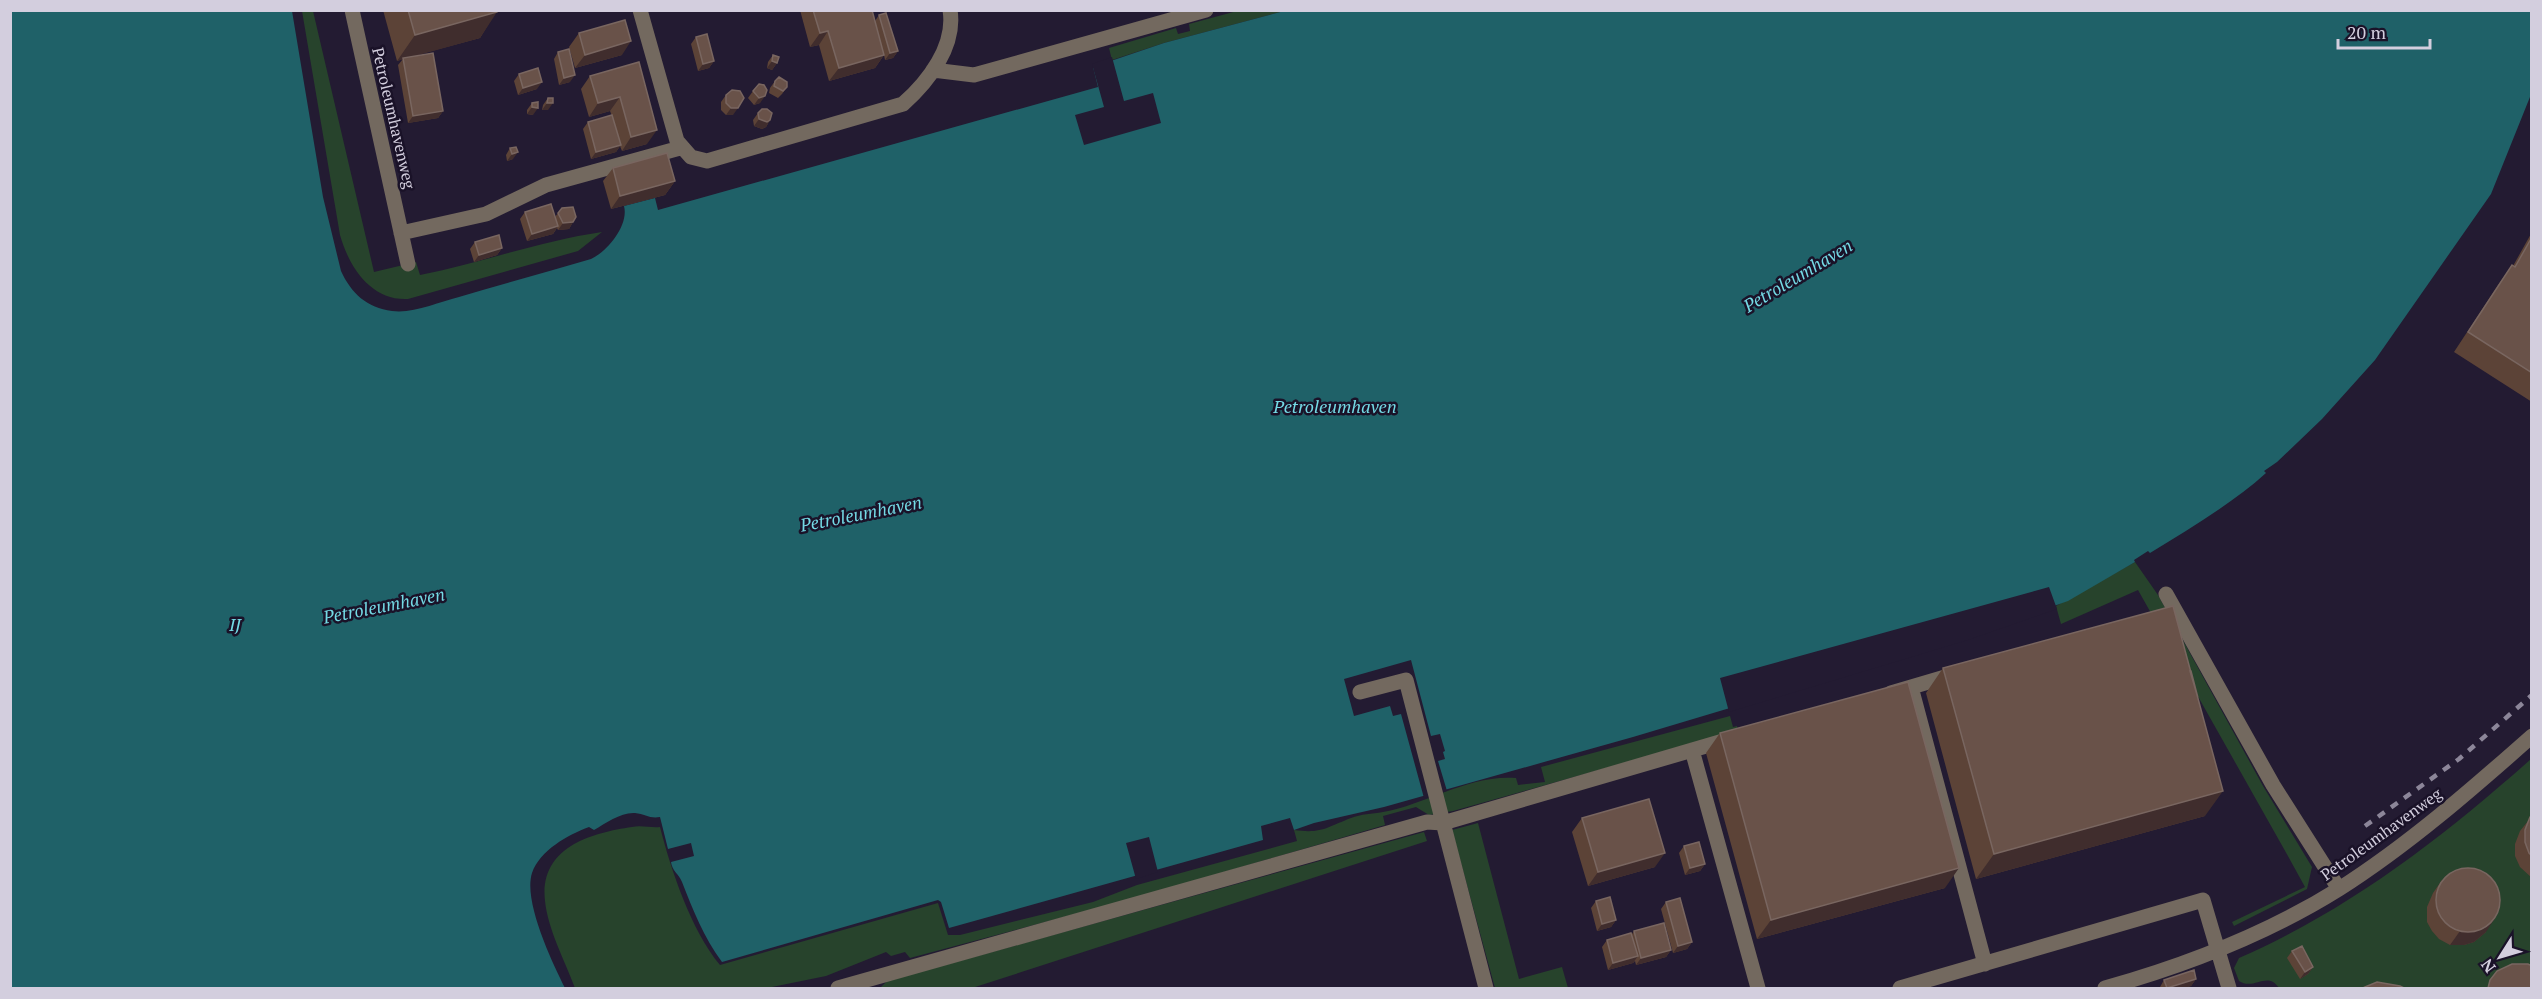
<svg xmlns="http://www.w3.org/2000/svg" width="2542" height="999" font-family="'PT Serif',serif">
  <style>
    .green { fill: #27432c }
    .water { fill: #1f6168 }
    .pier { fill: #231b32 }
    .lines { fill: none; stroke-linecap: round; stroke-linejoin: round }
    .minor { stroke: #73695f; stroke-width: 15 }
    .rail { stroke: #8c8699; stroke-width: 4.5; stroke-dasharray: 8 8; stroke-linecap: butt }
    .wall { fill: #5c4337 }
    .shaded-wall { fill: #402d2d }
    .building { fill: #695249; stroke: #796660; stroke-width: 1.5 }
    .labels { text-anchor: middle; stroke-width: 5; stroke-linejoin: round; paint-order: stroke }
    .street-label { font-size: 16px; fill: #d3cede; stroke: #1a1228 }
    .water-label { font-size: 18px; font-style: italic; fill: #74dae5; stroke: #1a1228 }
  </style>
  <rect width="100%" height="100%" fill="#231b32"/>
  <path class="green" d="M302,11H313L374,272L416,262L420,275C481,263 540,241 602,232L578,251L408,299C371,301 349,267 340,235Z
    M1237,11H1284L1164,43L1112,60L1109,48L1176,28L1178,34L1190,31L1189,24Z
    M2135,562L2158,595L2263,786L2312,867L2307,889L2234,926L2232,922L2305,887L2284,849L2138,590L2061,624L2056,606Z
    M1730,716L1733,727L1737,726L1738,731L1453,811L1429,815L1416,807L1383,816L1385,825L1139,897L910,958L905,952L891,956L886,952L826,976L767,988H575C565,961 548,930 545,901C539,848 590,833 632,827C641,825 651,828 660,827C671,870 691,930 720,965L938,903L948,935H960L1093,902L1137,885L1297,841L1294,830C1322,834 1327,827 1351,818C1361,814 1372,814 1383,812C1427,804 1470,774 1516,778L1518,785L1545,782L1541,767Z
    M2531,759V988H2279C2267,970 2254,991 2239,981L2234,968L2239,958C2349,910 2442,838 2531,759Z
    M1478,823L1519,979L1562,967L1568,988H1495L1452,830Z
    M1424,832L1427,841L972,988H880L887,981Z"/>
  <path class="water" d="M10,11H292L323,197L341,271C351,293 367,308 392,311C413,314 438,302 459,297C503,284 547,272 591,259C608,251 629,225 624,206L655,198L658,210L1098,87L1093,67L1164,43L1284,11H2531L2532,92L2491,194L2375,360L2322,419L2277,462L2264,471L2266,473C2233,503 2189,529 2150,553L2148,551L2134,560L2135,562L2068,601L1967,637L1633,737L1384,807L1314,823L1294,830L1290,818L1261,826L1263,840L949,928L941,902L938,900L722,962C704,938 693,910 682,882C679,874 672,871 671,862L694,856L691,843L668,849L660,817C650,819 645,814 635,813C621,812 606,823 594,830L589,827C568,835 540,850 532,873C523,901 552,962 565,988H11Z"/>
  <path class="pier" d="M1112,57L1124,101L1153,93L1161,123L1084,145L1075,115L1104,107L1092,64Z
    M2049,587L2057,609L1968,640L1729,712L1720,678Z
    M1411,660L1431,736L1440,734L1445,751L1443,752L1445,759L1438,761L1447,791L1424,798L1401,714L1393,716L1390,706L1354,716L1344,679Z
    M1149,837L1158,872L1136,879L1126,843Z"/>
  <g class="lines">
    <path class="minor" d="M352,10L408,264
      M640,10L677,141L691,157L707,161L903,104C928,82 956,46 950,10
      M933,70L974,75L1206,10
      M401,233L486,214L546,185L680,148
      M2166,594L2273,785L2339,889
      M1911,687L1985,964
      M1360,692L1406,680L1486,988
      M1891,693L1952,675
      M1692,750L1758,988
      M838,988L1427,822L1443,823L1730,739
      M1900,988L2203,900L2229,988
      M2105,988C2187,965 2267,934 2339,889C2408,845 2471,790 2532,736"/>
    <path class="rail" d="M2365,826L2459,759L2532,695"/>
  </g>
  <path class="wall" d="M383,10H497L480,38L409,57L443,111L438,118L408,123L398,65L403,59L397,61Z
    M800,10H872L875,21L879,15L898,51L893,58L885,60L884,55L875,68L829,81L819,45L810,47Z
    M579,33L622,55L575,68L569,47Z
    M696,37L714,61L709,68L698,71L691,44Z
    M558,52L570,82L559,85L554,59Z
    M773,55L777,63L772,70L767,68L768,62Z
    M639,62L647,144L622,151L620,146L616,152L591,159L583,129L588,122L612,116L610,111L589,117L581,89L590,76Z
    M519,74L537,89L518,95L514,81Z
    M775,81L787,87L782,94L778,98L769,93L770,88Z
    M764,85L760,103L754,105L748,98L753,91Z
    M726,95L733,115H726L721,110V102Z
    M548,98V110H542L543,105Z
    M532,103L533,115L527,114V110Z
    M758,113L770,120L766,127L762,129L754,126L753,120Z
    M510,148L513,159L507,161L506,155Z
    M613,168L675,181L665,195L611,209L603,181Z
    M562,208L573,222L569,229L558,230L557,228L553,234L527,241L520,219L525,212L555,217Z
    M2532,232V402L2454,352L2498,285L2512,265L2513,266Z
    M475,242L502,248L497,255L474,262L470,249Z
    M1943,668L2205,816L1976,879L1926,693Z
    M1720,733L1945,888L1757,939L1706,753Z
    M2532,816V878L2520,867L2515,856V844L2520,831Z
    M1582,818L1655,867L1588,886L1572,832Z
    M1684,846L1705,864L1700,871L1685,875L1679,853Z
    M2442,880L2486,932L2474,942L2464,945H2450L2439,939L2432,931L2427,922V907L2433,893Z
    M1596,901L1616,920L1611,927L1597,931L1591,908Z
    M1666,902L1692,942L1687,949L1673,953L1661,909Z
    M1634,931L1671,950L1666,957L1636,965L1635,961L1633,963L1608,970L1602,947L1607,940L1632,934Z
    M2292,951L2313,967L2308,974L2300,979L2287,958Z
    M2196,979L2191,986L2184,988H2160V987L2164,980Z"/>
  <path class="shaded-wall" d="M497,12L480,38L397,61L415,35Z
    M828,31L819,45L810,47L820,33Z
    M631,41L622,55L575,68L585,55Z
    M898,51L893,58L885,60L890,53Z
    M884,55L875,68L829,81L839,68Z
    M714,61L709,68L698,71L703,64Z
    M772,61L777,63L772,70L767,68Z
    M575,75L570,82L559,85L564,78Z
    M542,82L537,89L518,95L523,88Z
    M765,96L760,103L754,105L759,98Z
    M620,97L610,111L589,117L598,103Z
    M547,103H553L548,110H542Z
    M532,107L538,108L533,115L527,114Z
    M731,108H738L733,115H726Z
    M443,111L438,118L408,123L413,116Z
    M759,119L770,120L766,127L762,129L754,126Z
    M657,130L647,144L622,151L631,137Z
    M621,145L616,152L591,159L596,152Z
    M518,152L513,159L507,161L512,154Z
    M675,181L665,195L611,209L620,196Z
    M573,222L569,229L558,230L563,223Z
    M558,226L553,234L527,241L532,234Z
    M502,248L497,255L474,262L479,255Z
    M2223,791L2205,816L1976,879L1994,854Z
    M1665,853L1655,867L1588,886L1598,872Z
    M1705,864L1700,871L1685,875L1690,868Z
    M1959,868L1945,888L1757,939L1771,920Z
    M2495,918L2486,932L2474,942L2464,945H2450L2460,931Z
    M1616,920L1611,927L1597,931L1602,924Z
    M1692,942L1687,949L1673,953L1678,946Z
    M1671,950L1666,957L1636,965L1641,958Z
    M1638,956L1633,963L1608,970L1613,963Z
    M2313,967L2308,974L2300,979L2305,972Z
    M2196,979L2191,986L2184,988H2167Z"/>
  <path class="building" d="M408,10H497V12L415,35Z
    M813,10H872L884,55L839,68L828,31L820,33Z
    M886,13L898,51L890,53L879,15Z
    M625,20L631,41L585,55L579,33Z
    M707,34L714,61L703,64L696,37Z
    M569,49L575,75L564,78L558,52Z
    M433,53L443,111L413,116L403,58Z
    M773,55L779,57L777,63L772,61Z
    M639,62L657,130L631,137L620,97L598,103L590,76Z
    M538,68L542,82L523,88L519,74Z
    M779,77L787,82V87L783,91L774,86L775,81Z
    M759,84L764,85L767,90L765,96L759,98L753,91Z
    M732,90L740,91L744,98L738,108H731L726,103V95Z
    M548,98H553V103H547Z
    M538,102V108L532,107V103Z
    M762,109H767L772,113L770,120L767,122L759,119L758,113Z
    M612,115L621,145L596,152L588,122Z
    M516,147L518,152L512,154L510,148Z
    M667,153L675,181L620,196L613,168Z
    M551,204L558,226L532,234L525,212Z
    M573,207L576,217L573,222L563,223L558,213L562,208Z
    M499,235L502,248L479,255L475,242Z
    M2532,237V373L2468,332L2512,265L2515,267Z
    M2173,606L2223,791L1994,854L1943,668Z
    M2190,671H2191L2198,698Z
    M1908,682L1959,868L1771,920L1720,733Z
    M1649,799L1665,853L1598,872L1582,818Z
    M2532,816V856L2529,853L2525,842V830L2530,817Z
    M1699,842L1705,864L1690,868L1684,846Z
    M2436 900a32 32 0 1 1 64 0a32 32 0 1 1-64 0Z
    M1610,897L1616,920L1602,924L1596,901Z
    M1680,898L1692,942L1678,946L1666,902Z
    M1664,923L1671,950L1641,958L1634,931Z
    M1631,933L1638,956L1613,963L1607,940Z
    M2302,946L2313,967L2305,972L2292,951Z
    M2512,964H2528L2532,966V988H2488L2490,980L2497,971Z
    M2194,970L2196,979L2167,988L2164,980Z
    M2377,982L2400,986L2404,988H2363L2365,987Z"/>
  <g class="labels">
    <g class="street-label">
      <text transform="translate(394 118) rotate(77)" y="6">Petroleumhavenweg</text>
      <text transform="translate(2381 834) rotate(-36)" y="6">Petroleumhavenweg</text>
    </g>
    <g class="water-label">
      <text transform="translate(1798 276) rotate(-31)" y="6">Petroleumhaven</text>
      <text x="1335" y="413">Petroleumhaven</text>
      <text transform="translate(861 514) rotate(-11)" y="6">Petroleumhaven</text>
      <text transform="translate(384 606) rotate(-11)" y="6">Petroleumhaven</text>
      <text x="235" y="631">IJ</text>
    </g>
  </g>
  <rect width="2542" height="999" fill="none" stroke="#d3cede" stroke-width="24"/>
  <g transform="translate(2500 957) rotate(233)" stroke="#1a1228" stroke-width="4.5" paint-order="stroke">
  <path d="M0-4.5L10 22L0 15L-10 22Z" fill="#d3cede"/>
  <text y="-9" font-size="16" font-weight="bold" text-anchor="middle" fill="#d3cede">N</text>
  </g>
  <path d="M2338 39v9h92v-9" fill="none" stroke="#d3cede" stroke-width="3"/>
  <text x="2347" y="39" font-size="18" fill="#d3cede" stroke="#1a1228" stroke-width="4.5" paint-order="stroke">20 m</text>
</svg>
